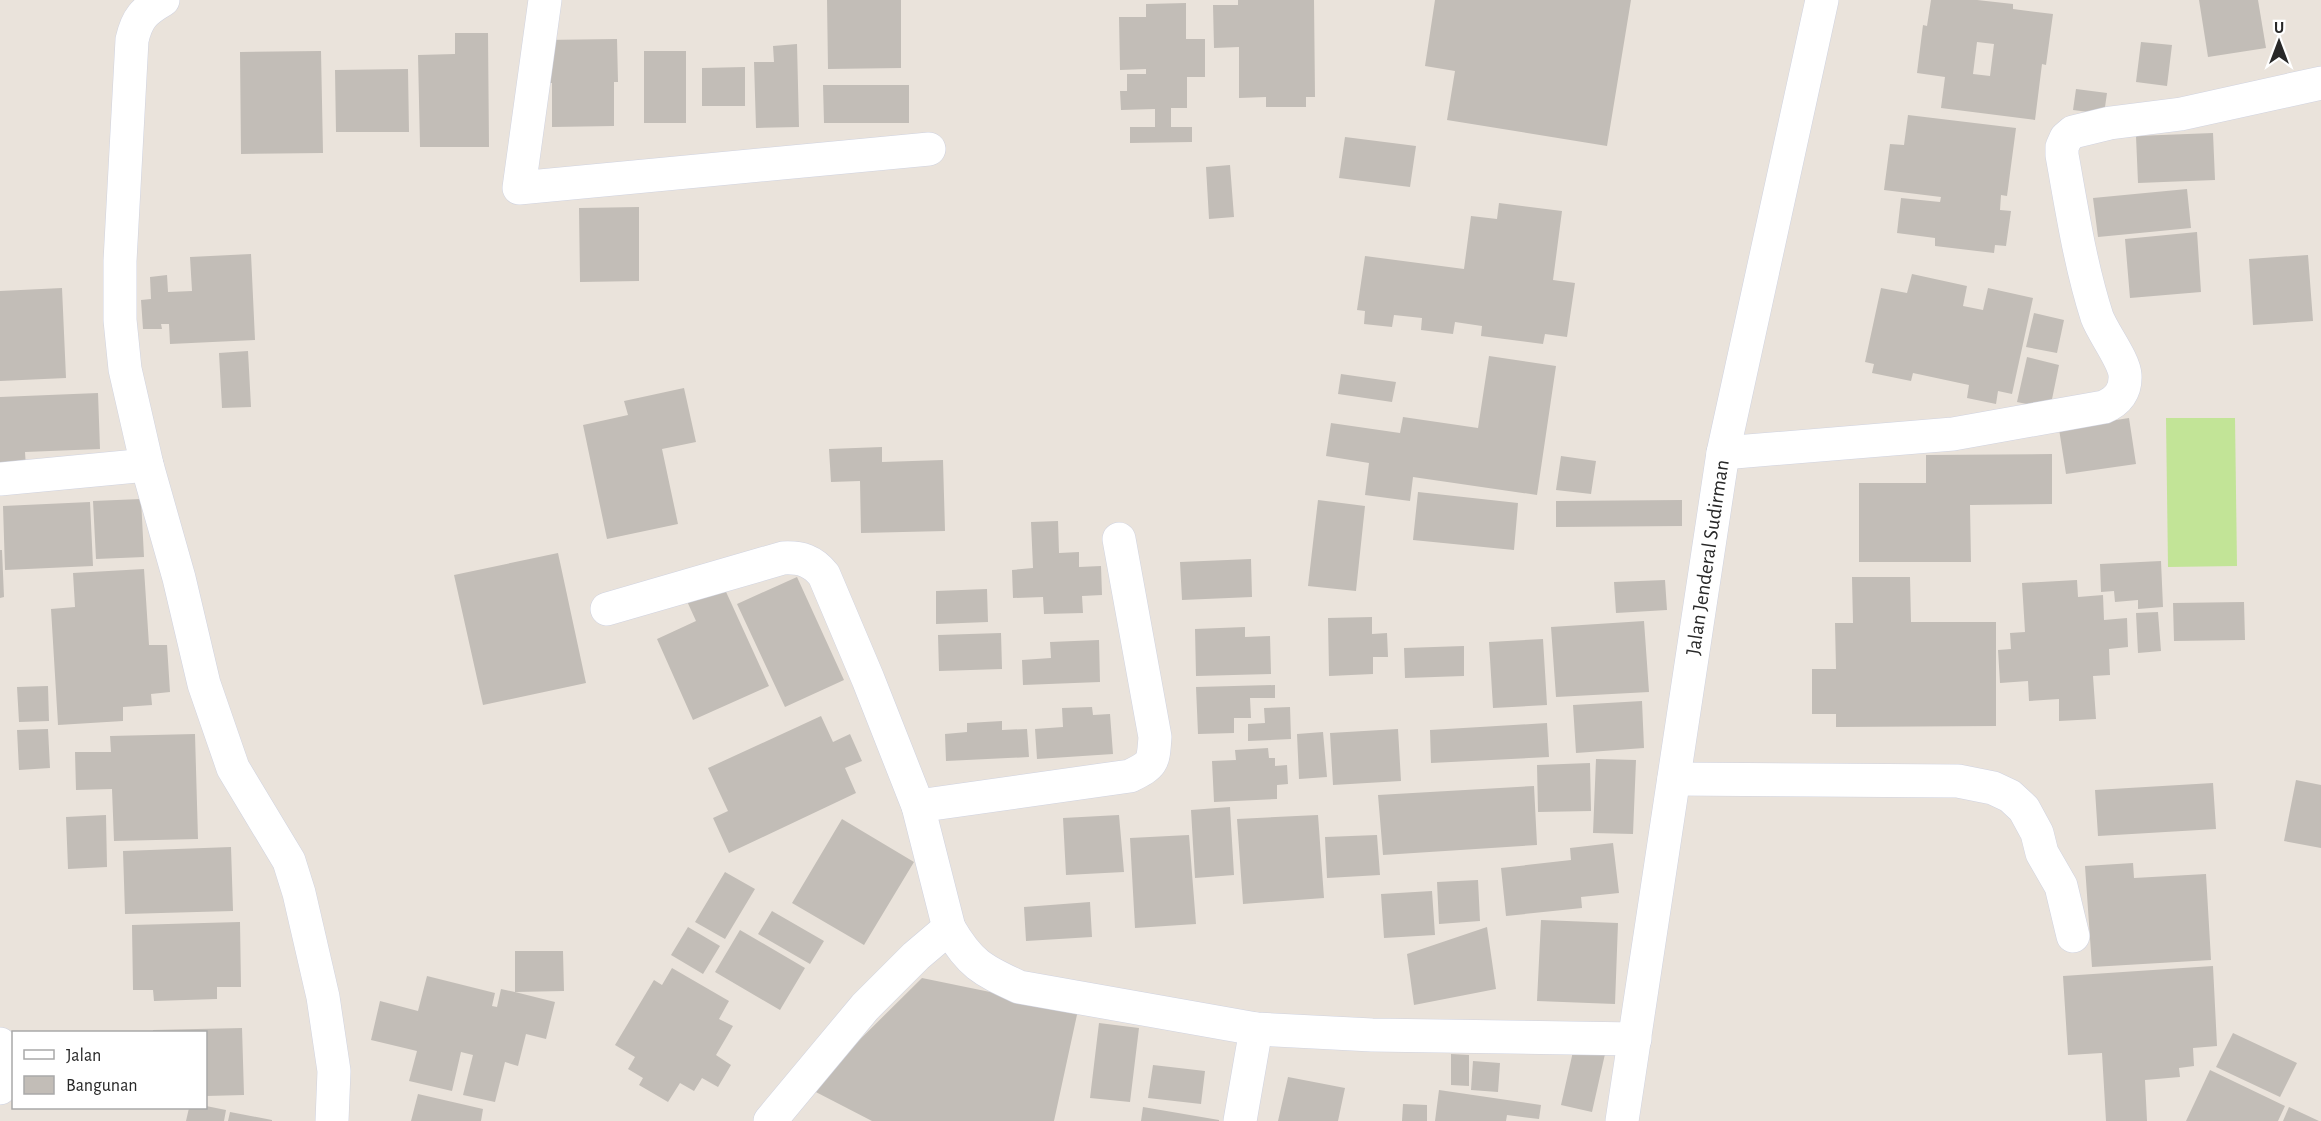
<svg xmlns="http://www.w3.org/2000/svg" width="2321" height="1121" font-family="'Alegreya Sans',sans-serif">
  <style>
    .pitch { fill: #c2e497 }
    .building { fill: #c2bdb7; fill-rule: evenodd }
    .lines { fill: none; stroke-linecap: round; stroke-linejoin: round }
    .minor-casing { stroke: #d0d3e0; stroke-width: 34 }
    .minor { stroke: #fff; stroke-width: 33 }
    .labels { text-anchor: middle; stroke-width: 4.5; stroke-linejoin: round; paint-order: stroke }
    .street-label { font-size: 21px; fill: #282828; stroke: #fff }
  </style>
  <rect width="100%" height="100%" fill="#eae3db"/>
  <path class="pitch" d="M2166,418H2235L2237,566L2168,567Z"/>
  <path class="building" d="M827,0H901V68L828,69Z
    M1238,0H1314L1315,97H1306V107H1266V97L1239,98V47L1214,48L1213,5H1238Z
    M1435,0H1631L1607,146L1447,120L1455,71L1425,66Z
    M1931,0H1977L2013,4V9L2053,14L2046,65L2042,64L2035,120L1941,108L1945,77L1917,73L1923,25L1927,26ZM1977,42L1994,44L1990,76L1973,74Z
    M2199,0H2258L2266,48L2208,57Z
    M1186,3V39H1205V77H1187V108H1171V127H1192V142L1130,143V127H1155V109L1121,110L1120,91H1127V74H1146V69L1120,70L1119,17H1146V4Z
    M455,33H488L489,147H420L418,55L455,54Z
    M617,39L618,82H614V126L552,127V83H543L542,40Z
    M2141,42L2172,45L2167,86L2136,82Z
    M797,44L799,127L756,128L754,62H774L773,46Z
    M321,51L323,153L241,154L240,52Z
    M644,51H686V123H644Z
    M745,67V106H702V68Z
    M408,69L409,132H336L335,70Z
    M823,85H909V123H824Z
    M2076,89L2107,93L2104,114L2073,110Z
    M1908,115L2016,128L2007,196L2001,195L2000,210L2011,211L2006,246L1995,245L1994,253L1935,246V238L1897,233L1901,198L1940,202L1941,197L1884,190L1890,144L1904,145Z
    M2213,133L2215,180L2138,183L2136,136Z
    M1345,137L1416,146L1410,187L1339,178Z
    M1230,165L1234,217L1209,219L1206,167Z
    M2187,189L2191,228L2098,237L2093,198Z
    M1499,203L1562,211L1553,280L1575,283L1567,337L1545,334L1543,344L1481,336L1482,326L1455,322L1453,334L1421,330L1422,318L1394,315L1392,327L1364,324L1365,311L1357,310L1365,256L1464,269L1471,216L1497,219Z
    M639,207V281L580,282L579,208Z
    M2197,232L2201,292L2130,298L2125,239Z
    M251,254L255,340L170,344L169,324H161L162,329H143L141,300L151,299L150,277L167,275L168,292L192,291L190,257Z
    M2308,255L2313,321L2253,325L2249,259Z
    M1912,274L1967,286L1963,306L1983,310L1988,288L2033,298L2012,394L1998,391L1996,404L1967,398L1969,385L1913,373L1911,381L1872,373L1874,364L1865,362L1881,288L1907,293Z
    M62,288L66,378L0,381V291Z
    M2034,313L2064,320L2057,353L2026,347Z
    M248,351L251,407L222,408L219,353Z
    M1489,356L1556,366L1537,495L1413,477L1410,501L1365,495L1369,463L1326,456L1331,423L1400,433L1403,417L1478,428Z
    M2027,357L2059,365L2050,409L2017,402Z
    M1341,374L1396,382L1392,402L1338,394Z
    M684,388L696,442L662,449L678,524L607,539L583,425L628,415L624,401Z
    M98,393L100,449L25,452L26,468L0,469V397Z
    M2129,418L2136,464L2066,474L2059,429Z
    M882,447V462L943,460L945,531L861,533L860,481L831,482L829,449Z
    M2052,454V504L1970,505L1971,562H1859V483H1926V455Z
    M1561,456L1596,461L1591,494L1556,490Z
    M1418,492L1518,503L1514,550L1413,540Z
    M141,499L144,557L96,559L93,501Z
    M1318,500L1365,506L1356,591L1308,586Z
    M1682,500V526L1556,527V501Z
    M90,502L93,566L5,570L3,506Z
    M1058,521L1059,553L1079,552V567L1101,566L1102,595L1082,596L1083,613L1044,614L1043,597L1013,598L1012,570L1033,568L1031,522Z
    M0,550H2L4,597L0,598Z
    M558,553L586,683L483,705L454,575Z
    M1251,559L1252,597L1182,600L1180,562Z
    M2161,561L2163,607L2138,609V600L2115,602L2114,591L2101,592L2100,564Z
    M144,569L149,645H167L170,692L151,694L152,705L123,707V721L58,725L51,609L75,607L73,573Z
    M797,577L844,680L785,707L737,604Z
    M1852,577H1910L1911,622H1996V726L1836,727V714H1812V669H1836L1835,623H1853Z
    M1665,580L1667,610L1616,613L1614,582Z
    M2077,580L2078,597L2103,595L2104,620L2127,618L2128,647L2109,649L2110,675L2093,676L2096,719L2059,721V699L2029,701L2028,681L2000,683L1998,650L2011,649L2010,633L2025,632L2022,583Z
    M722,583L769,686L693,720L657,639L696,621L686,599Z
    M987,589L988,622L936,624V591Z
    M2244,602L2245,640L2174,641L2173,603Z
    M2158,612L2161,651L2138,653L2136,613Z
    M1372,617V634L1387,633L1388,657H1373V674L1329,676L1328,618Z
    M1644,621L1649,692L1556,697L1551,627Z
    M1245,627V637L1270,636L1271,674L1196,676L1195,629Z
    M1001,633L1002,669L939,671L938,635Z
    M1543,639L1547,705L1493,708L1489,642Z
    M1099,640L1100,682L1023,685L1022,660L1051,658L1050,642Z
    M1464,646V676L1405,678L1404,648Z
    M1275,685V698H1250L1251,718H1234V733L1198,734L1196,687Z
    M48,686L49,721L19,722L17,687Z
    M1642,701L1644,748L1576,753L1573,705Z
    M1092,707L1093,715L1110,714L1113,754L1037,759L1035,729L1063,727L1062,708Z
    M1290,707L1291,739L1248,741V724L1265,723L1264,708Z
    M821,716L833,742L850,734L862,761L845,768L856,793L729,853L713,818L728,811L708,768Z
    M1002,721V730L1027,729L1029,757L946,761L945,734L967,732V723Z
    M1547,723L1549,757L1431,763L1430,730Z
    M48,729L50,768L19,770L17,730Z
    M1398,729L1401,781L1333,785L1330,733Z
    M1323,732L1327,777L1299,779L1297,734Z
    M195,734L198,839L114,841L112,789L76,790L75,752H111L110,736Z
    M1268,748L1269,758H1275V766L1287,765L1288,784L1277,785V799L1214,802L1212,761L1236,760L1235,750Z
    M1596,759L1636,760L1633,834L1593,833Z
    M1590,763L1591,811L1538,812L1537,765Z
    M2296,780L2321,785V848L2284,841Z
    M2213,783L2216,829L2098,836L2095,790Z
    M1534,786L1537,845L1383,855L1378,795Z
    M1230,807L1234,875L1195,878L1191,810Z
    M106,815L107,867L68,869L66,817Z
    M1119,815L1124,872L1066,875L1063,818Z
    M1318,815L1324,898L1243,904L1237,819Z
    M842,819L914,862L864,945L792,903Z
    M1189,835L1196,924L1135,928L1130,838Z
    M1377,835L1380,875L1327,878L1325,837Z
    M1613,843L1619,893L1581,897L1582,908L1506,916L1501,868L1571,860L1570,848Z
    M231,847L233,911L125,914L123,851Z
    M2133,863L2134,878L2206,874L2211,960L2092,967L2085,866Z
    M725,872L755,889L725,939L695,922Z
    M1478,880L1480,921L1439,924L1437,882Z
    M1432,891L1435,935L1384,938L1381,894Z
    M1090,902L1092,937L1026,941L1024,907Z
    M772,911L824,941L810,964L758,934Z
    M1541,920L1618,923L1615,1004L1537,1001Z
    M240,922L241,987H217V999L154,1001L153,990H133L132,925Z
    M688,927L720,946L703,974L671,955Z
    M1487,927L1496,989L1414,1005L1407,954Z
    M740,930L805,968L780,1010L715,972Z
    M515,951H563L564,991L515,992L555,1002L546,1039L526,1034L518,1066L505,1062L495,1102L463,1095L473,1055L461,1052L452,1091L409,1081L417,1051L371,1040L380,1001L418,1011L427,976L495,993L492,1006L497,1007L501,989L515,992Z
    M2213,966L2217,1046L2193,1048L2194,1066L2179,1068L2180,1077L2145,1080L2147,1121H2106L2102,1053L2068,1055L2063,976Z
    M672,968L729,1001L719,1019L733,1026L716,1055L731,1065L718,1087L702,1078L694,1091L680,1083L668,1102L639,1085L643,1078L628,1069L635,1057L615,1045L654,980L662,985Z
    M922,978L1078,1010L1054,1121H872L810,1089Z
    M1099,1023L1139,1028L1130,1102L1090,1098Z
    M242,1028L244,1095L206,1096V1032H153V1030Z
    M2233,1033L2297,1063L2280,1097L2216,1067Z
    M1574,1047L1605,1054L1592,1112L1561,1105Z
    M1451,1054L1469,1055V1086L1451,1085Z
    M1473,1061L1500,1063L1498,1092L1471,1090Z
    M1153,1065L1205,1071L1201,1104L1148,1098Z
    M2210,1070L2285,1106L2278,1121H2186Z
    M1288,1077L1345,1088L1338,1121H1278Z
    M1439,1090L1541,1105L1539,1119L1507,1115L1506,1121H1435Z
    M418,1094L483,1109L481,1121H411Z
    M1403,1104L1427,1105V1121H1402Z
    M206,1106L226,1110L224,1121H186L189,1108Z
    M1143,1107L1219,1120V1121H1141Z
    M2289,1107L2319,1121H2283Z
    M230,1112L272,1120V1121H228Z"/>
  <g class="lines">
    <g class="minor-casing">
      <g id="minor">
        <path d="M163,0C144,11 137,18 132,40L120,261V320L125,369L147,465L179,578L204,684L233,768L289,861L299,893L323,997L334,1071L332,1121"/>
        <path d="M545,0L519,188L929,149"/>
        <path d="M1723,453L1953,434L2104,407C2118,401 2126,391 2125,375C2124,360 2103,333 2097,317C2080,264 2072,210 2062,155V147L2066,138L2073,132L2110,123L2181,114L2321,83"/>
        <path d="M0,479L147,465"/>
        <path d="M607,609L783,558C801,557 813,561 824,575L868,679L918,806L949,928"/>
        <path d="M1674,779L1958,781L1993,788L2010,796L2024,809L2037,833L2042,853L2061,886L2073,936"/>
        <path d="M918,806L1130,776C1154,764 1153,763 1155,737L1119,539"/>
        <path d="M0,1044L4,1061L0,1088"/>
        <path d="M770,1121L865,1007L916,956L949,928C970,964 982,970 1019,987L1256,1029L1372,1035L1635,1039"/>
        <path d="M1240,1121L1256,1029"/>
        <path id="s1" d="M1622,1121L1723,453L1822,0"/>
      </g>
    </g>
    <use href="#minor" class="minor"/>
  </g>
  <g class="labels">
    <g class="street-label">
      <text dy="7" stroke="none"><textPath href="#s1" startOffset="570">Jalan Jenderal Sudirman</textPath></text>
    </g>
  </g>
  <rect x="12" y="1031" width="195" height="78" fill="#ffffff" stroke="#a9a9a9" stroke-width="1.5"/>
  <rect x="24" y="1050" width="30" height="9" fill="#ffffff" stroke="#a9a9a9" stroke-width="1.5"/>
  <text x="66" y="1061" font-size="18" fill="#282828">Jalan</text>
  <rect x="24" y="1076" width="30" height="18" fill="#c2bdb7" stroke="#a9a9a9" stroke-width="1.5"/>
  <text x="66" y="1091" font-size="18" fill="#282828">Bangunan</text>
  <g transform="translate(2279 42)" stroke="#ffffff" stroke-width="4.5" paint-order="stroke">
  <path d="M0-4.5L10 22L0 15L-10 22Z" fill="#282828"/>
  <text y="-9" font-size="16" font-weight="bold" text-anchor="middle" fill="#282828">U</text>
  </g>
</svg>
